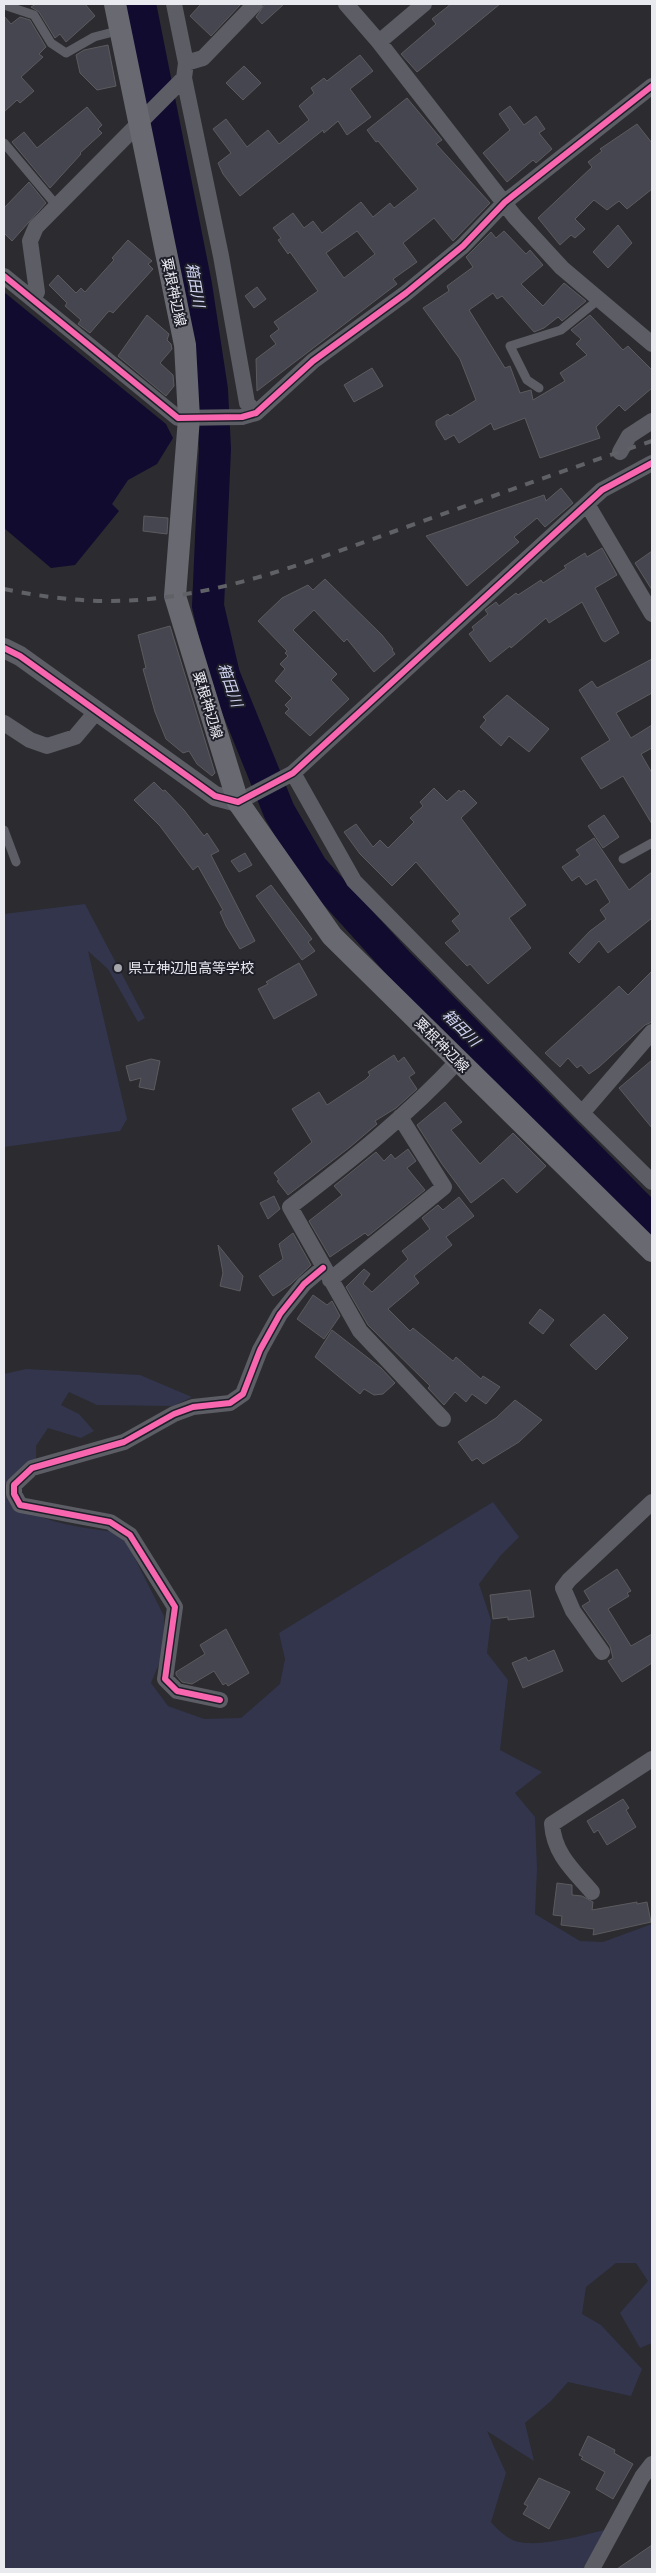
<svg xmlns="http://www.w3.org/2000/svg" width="656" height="2573" font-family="Poppins,'Noto Sans JP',sans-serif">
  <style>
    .green { fill: #33354d }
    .water { fill: #100b2f }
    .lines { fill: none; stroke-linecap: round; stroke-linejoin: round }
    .river { stroke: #100b2f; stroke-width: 32 }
    .building { fill: #464650; stroke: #5b5b5f; fill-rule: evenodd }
    .service { stroke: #5c5d65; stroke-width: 9 }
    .minor { stroke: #5c5d65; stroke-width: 16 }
    .tertiary { stroke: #5c5d65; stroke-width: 20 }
    .secondary { stroke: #686971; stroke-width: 22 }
    .rail { stroke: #606166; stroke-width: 4; stroke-dasharray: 9 9; stroke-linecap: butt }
    .cycleway-casing { stroke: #1e1f29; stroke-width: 9 }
    .cycleway { stroke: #f766af; stroke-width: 6 }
    .poi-dot { fill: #a6a6ad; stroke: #1e1f29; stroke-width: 2 }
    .labels { text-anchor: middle; stroke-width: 4; stroke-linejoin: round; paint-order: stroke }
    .street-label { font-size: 14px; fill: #e9e9f0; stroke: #1e1f29 }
    .poi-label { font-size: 14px; fill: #e9e9f0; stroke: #1e1f29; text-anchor: start }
    .water-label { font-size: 15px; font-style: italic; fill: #d1d4f2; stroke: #1e1f29 }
  </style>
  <rect width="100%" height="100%" fill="#2b2b30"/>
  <path class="green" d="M85,904L145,1018L138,1022L108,969L88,951L127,1119L120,1131L4,1147V914Z
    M26,1369L140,1375L192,1397L173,1406L97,1405L69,1392L61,1405L79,1414L94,1431L81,1438L48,1428L36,1446V1459L5,1484L4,1495C33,1523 84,1528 122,1533L164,1616V1652L151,1683L168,1706L204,1719L241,1718L280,1684L285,1659L279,1633L493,1502L519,1537L501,1555L479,1584L491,1620L487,1653L508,1680L500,1750L542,1772L515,1793L535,1817L537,1869L535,1914L580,1941L603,1942L652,1924V2343L640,2348L620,2313L648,2281L636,2263H616L586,2287L582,2314L601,2325L642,2369L631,2396L568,2382L551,2401L525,2423L534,2461L487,2431L506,2473L491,2522C498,2530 508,2540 519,2542C541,2547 584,2535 605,2530L583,2569H4V1374Z"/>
  <path class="water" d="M4,292L166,424L173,438L157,464L128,480L112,504L119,511L75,565L51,568L4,528Z"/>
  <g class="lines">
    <path class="river" d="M140,4L196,285L212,390L215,449L208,606L224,675L279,811L312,868L398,963L652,1221"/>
  </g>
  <path class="building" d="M36,4H85L95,16L66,42L60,34L55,38L39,12L31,7Z
    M201,4H241L211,36L190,16Z
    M265,4H284L262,24L256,17Z
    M451,4H500L417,72L401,54L436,24L432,19Z
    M4,16L11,24L20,17L30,20L46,47L39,54L43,57L21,77L34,91L20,103L17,100L4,112Z
    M108,45L116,86L97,90L80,73L76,55L84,50Z
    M360,55L373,71L350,89L371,117L347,135L338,121L324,133L323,130L240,196L223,174L218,163L231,153L213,129L226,119L247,147L268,130L279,144L309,120L299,106L314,93L311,88L324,78L327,81Z
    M244,66L261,83L243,100L226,83Z
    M407,98L442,140L436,144L490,203L453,241L434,218L403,243L417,262L393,279L397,284L257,391L256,359L276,344L270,336L279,329L274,322L318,291L290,252L288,254L278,240L281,238L273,228L293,213L304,228L313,221L322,233L361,202L373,217L390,203L394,208L418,189L378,141L376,142L367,130ZM357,231L375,254L344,278L326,253Z
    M510,106L524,125L536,116L545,129L539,133L552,149L536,163L533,160L507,182L483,153L510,130L499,114Z
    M87,107L102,125L98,129L102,133L80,153L81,154L50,188L12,142L24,132L37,148Z
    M637,124L652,143V189L627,209L619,201L607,210L594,200L575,219L585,229L575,238L571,235L560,245L538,218L592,167L588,162L602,151L600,149Z
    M29,182L46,203L12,241L4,233V208Z
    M618,225L632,243L608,268L593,252Z
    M504,231L526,254L530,250L543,265L521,284L543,306L564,283L586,301L562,321L558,317L544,328L534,332L502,296L497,299L493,293L469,310L505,368L510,366L520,393L531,390L533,400L565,381L560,373L587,355L576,344L581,339L571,330L590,315L623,350L628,346L652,370V388L625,411L619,405L596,427L600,438L540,458L525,418L494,430L491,423L459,443L454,435L445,440L436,425V421L448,414L450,416L476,400L460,359L423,308L449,291L447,286L473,267L466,257L491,232L496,238Z
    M128,240L152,261L148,264L153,269L113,313L110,311L108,312L90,333L78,324L81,320L65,306L67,303L49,285L58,275L76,293L81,288L85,292L114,260L112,258Z
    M257,287L266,299L254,308L245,296Z
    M147,315L169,334L167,340L171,344L172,349L160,363L173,375L174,386L166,396L118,356Z
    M372,368L383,386L354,402L344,385Z
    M561,488L573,503L545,527L537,518L514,537L519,542L467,586L426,536L544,495L546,501Z
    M144,516L168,518L167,534L143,531Z
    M602,548L617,575L595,588L619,633L605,642L602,640L582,602L549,623L546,618L511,648L510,646L490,662L469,634L474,630L472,627L488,614L485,610L496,602L499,606L516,593L518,595L541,580L543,583L566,568L564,566L585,553L587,557Z
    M652,551V590L635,563Z
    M325,579L382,635L393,649L392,650L395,654L374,672L347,639L344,642L314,610L293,630L337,674L331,680L349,699L310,736L285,713L289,709L285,705L292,698L275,681L285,669L280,664L288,656L285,653L287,651L258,621L282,598L308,585L313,590Z
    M170,626L215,773L212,776L197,764L189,751L183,753L166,739L155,712L143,669L146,668L138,635Z
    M652,659V693L616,713L631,738L652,725V748L641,754L652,773V824L623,776L601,789L581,758L610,740L579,690L592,681L597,688Z
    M507,695L549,729L529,752L509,736L501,746L480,727L486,720L483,717Z
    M154,782L163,791L165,790L184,810L204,836L207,833L219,851L211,855L255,941L240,949L226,926L220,912L223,910L198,866L193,870L160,826L134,800Z
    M434,788L447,801L459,790L461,792L464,790L477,803L461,818L526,905L509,918L531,948L488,984L470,964L467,966L445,943L460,931L452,921L460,914L416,862L392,886L360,854L344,832L356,824L373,847L380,840L388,848L414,822L410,818L423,806L420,802Z
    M604,815L619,837L603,848L588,826Z
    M594,838L629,890L652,872V918L608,953L599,941L579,963L569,953L590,931L606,919L600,910L610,902L596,879L586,885L579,876L572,881L562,867L580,855L576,850Z
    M245,853L252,865L239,872L231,861Z
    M271,885L312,939L308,942L315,951L302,960L256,896Z
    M299,963L317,995L274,1019L258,989L268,984L266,982Z
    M652,971V1022L645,1025L599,1067L589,1074L581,1065L577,1068L568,1058L560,1067L545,1053L619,986L628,995Z
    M394,1055L398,1062L404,1057L415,1073L409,1077L417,1089L396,1108L375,1121L377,1124L350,1147L288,1195L277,1181L279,1180L274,1173L312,1142L292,1109L319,1092L327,1105L365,1080L370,1075L368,1072Z
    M151,1059L160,1061L154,1090L139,1087L141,1078L130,1081L126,1066Z
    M652,1060V1128L619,1088Z
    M445,1102L462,1122L451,1130L480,1164L513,1133L546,1166L517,1193L503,1178L471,1203L442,1164L417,1125Z
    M408,1149L416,1161L407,1168L425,1190L368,1236L365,1233L330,1257L309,1221L342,1195L334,1186L376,1152L384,1161L391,1154L395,1159Z
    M274,1196L280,1209L268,1219L260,1203Z
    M459,1197L474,1216L446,1237L452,1245L414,1276L419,1283L388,1309L410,1331L413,1328L453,1361L456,1357L481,1379L483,1376L500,1387L486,1404L472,1394L466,1402L455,1392L444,1405L428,1388L430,1386L368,1325L346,1287L364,1269L370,1274L363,1284L372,1292L408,1259L402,1251L430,1229L422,1218L438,1205L443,1210Z
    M293,1233L311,1265L291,1284L273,1296L259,1276L283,1259L279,1244Z
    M218,1245L243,1276L240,1291L220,1286L223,1273Z
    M313,1295L327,1305L332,1301L340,1316L324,1339L297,1319Z
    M540,1309L554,1320L543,1334L529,1323Z
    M604,1314L628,1338L596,1370L570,1345Z
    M332,1330L381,1368L395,1383L383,1394L374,1395L364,1389L360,1394L315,1357Z
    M515,1400L542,1420L519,1442L483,1464L477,1458L472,1461L458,1442L496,1418Z
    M617,1569L631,1591L627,1593L629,1596L608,1609L631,1646L652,1634V1663L622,1682L608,1661L613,1658L610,1646L582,1606L590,1601L584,1591Z
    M530,1590L534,1617L508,1620V1617L493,1619L490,1595Z
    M226,1629L249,1673L228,1686L226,1683L223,1685L214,1671L192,1684L182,1682L176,1675V1672L205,1654L200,1645Z
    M554,1650L563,1671L523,1688L512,1663L526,1657L528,1661Z
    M623,1799L629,1808L626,1810L636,1827L607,1845L598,1830L594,1833L587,1821Z
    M557,1883L572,1885V1895L582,1896L593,1902L592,1910L637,1902V1904L647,1902L651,1922L593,1935L594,1929L561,1925L562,1916L553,1915Z
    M588,2436L615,2450L614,2453L633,2464L613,2499L596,2489L605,2472L581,2459L583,2457L579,2455Z
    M539,2478L570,2492L549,2529L523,2514L528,2506L524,2504Z
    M652,2545V2569H617Z"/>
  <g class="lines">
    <path class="service" d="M4,5L34,15L51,43L66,53L94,37L121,30
      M4,143L57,206
      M539,388L527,380L510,346L561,330L598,300
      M4,830L16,862
      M623,859L652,843"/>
    <path class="minor" d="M174,4L186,63L184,78L221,256L247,403L256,413
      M346,4L379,42L515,217L562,268L652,344
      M379,42L424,4
      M186,63L203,58L255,4
      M4,276L178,418L242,417L256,413L313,361L406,293L463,246L505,202L652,86
      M33,299L37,292L30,241L36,227L184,78
      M620,452L629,436L652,421
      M587,504L652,614
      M4,723L30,740L47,746L75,737L96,712
      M293,773L354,881L582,1113L652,1182
      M238,802L293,773L602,490L652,463
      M582,1113L652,1032
      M330,1280L444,1187L400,1117
      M443,1419L360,1331L290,1207C349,1162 408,1115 459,1060
      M602,1652L573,1611L563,1588L569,1580L652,1502
      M220,1700L177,1691L165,1679L175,1607L130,1535L110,1522L20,1505L14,1494V1485L32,1468L124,1442L174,1414L193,1407L230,1403L243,1394L260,1350L280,1314L304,1284L323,1268
      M592,1892C573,1870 554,1854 552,1824L652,1759
      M592,2569L642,2477L652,2464"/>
    <path class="tertiary" d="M4,648L20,656L215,796L238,802"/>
    <path class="secondary" d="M115,4L185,345L189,418L175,596L238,802L332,936L652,1251"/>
    <path class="rail" d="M4,589C38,596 73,601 109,601C209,601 305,563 398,530C483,500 567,469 652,441"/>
    <g class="cycleway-casing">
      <path id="cycleway" d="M4,276L178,418L242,417L256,413L313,361L406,293L463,246L505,202L652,86
        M4,648L20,656L215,796L238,802L293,773L602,490L652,463
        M220,1700L177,1691L165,1679L175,1607L130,1535L110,1522L20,1505L14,1494V1485L32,1468L124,1442L174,1414L193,1407L230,1403L243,1394L260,1350L280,1314L304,1284L323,1268"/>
    </g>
    <use href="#cycleway" class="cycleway"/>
  </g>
  <circle class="poi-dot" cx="118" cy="968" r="5"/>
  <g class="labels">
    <g class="street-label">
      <text transform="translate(174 292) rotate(78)" y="5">粟根神辺線</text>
      <text transform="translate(208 705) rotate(73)" y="5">粟根神辺線</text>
      <text transform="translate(442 1045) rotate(45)" y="5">粟根神辺線</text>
    </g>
    <g class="poi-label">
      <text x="128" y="973">県立神辺旭高等学校</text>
    </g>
    <g class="water-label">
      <text transform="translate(195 285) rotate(80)" y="5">箱田川</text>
      <text transform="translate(230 685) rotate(71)" y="5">箱田川</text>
      <text transform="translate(461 1028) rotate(45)" y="5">箱田川</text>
    </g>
  </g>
  <rect width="656" height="2573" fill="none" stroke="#e9e9f0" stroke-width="10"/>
</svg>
